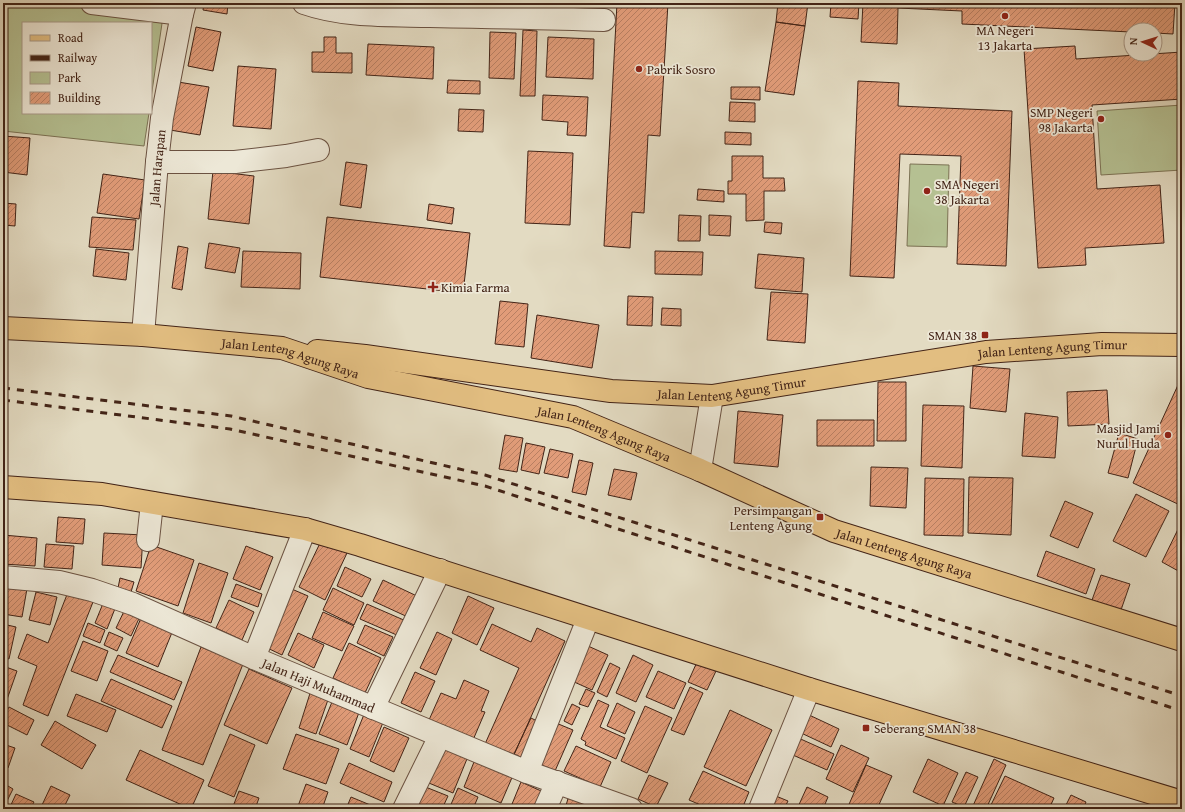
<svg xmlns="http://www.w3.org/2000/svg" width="1185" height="812" font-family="'Gentium Book Plus',serif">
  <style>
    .green { fill: #b5c092; stroke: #7c7254 }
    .building { fill: url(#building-hatch); stroke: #432417 }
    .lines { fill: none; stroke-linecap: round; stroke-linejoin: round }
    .minor-casing { stroke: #6b5242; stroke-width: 24 }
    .major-casing { stroke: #432417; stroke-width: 24 }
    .minor { stroke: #ede8d7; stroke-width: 22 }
    .major { stroke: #e2be81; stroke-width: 22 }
    .rail { stroke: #432417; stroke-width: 3; stroke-dasharray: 7 7; stroke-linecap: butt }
    .poi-dot { fill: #8f2418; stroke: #ede8d7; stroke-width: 1.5 }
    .labels { text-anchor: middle; stroke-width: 3.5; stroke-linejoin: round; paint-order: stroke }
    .poi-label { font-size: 13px; fill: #432417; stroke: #ede8d7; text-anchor: start }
    .street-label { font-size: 13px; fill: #432417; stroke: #ede8d7 }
  </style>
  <defs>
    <pattern id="building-hatch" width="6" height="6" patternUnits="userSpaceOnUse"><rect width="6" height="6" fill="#e19c79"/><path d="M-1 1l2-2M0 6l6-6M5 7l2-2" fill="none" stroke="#b87f62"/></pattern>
  </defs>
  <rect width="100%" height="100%" fill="#e3dbc2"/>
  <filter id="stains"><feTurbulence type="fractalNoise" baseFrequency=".005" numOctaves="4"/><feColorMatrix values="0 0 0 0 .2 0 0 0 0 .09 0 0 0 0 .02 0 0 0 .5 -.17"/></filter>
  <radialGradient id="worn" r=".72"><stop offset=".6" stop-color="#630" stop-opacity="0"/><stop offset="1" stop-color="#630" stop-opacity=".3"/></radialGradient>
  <path class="green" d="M3,3H165L151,98V23H23V113H149L144,146L3,131Z
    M1182,105V170L1101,175L1097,111Z
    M910,164L949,165L947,247L907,246Z"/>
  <path class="building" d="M204,3H228L227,14L203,10Z
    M617,3H668L660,136L648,135L644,213L632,212L630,248L604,246Z
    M778,3H808L805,26L776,22Z
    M831,3H859L858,19L830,17Z
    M863,3H1175L1173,34L1155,33V30H1131V32L962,24V11L898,8L897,44L861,42Z
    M776,22L805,26L794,95L765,91Z
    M196,27L221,32L213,71L188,66Z
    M523,30L537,31L535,96H520Z
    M490,32L516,33L514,79L489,78Z
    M324,37H336V53H352V73L312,72V52H324Z
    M548,37L594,39L593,79L546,77Z
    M368,44L434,47L433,79L366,75Z
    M1075,46L1076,59L1182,52V99L1092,105L1097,189L1160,185L1164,243L1085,248L1086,265L1038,268L1024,49Z
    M238,66L276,69L271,129L233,126Z
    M448,80L480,81V94L447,93Z
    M858,81L899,83L898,106L1012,111L1006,266L957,264L961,156L900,154L894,278L850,276Z
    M178,82L209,87L200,135L170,130Z
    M731,87H760V100L731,99Z
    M543,95L588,97L586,136L567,135L568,122L542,120Z
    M730,102L755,103V122L729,121Z
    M459,109L484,110L483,132L458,131Z
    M725,132L751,133V145L725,144Z
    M3,136L30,138L27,175L3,172Z
    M528,151L573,153L570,225L525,223Z
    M732,156H763V178H784L785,191H764V220L746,221V194H728V181H732Z
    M346,162L367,165L361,208L340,205Z
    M213,171L254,176L249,224L208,219Z
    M103,174L145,180L139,219L97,213Z
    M3,175H7L6,194H3Z
    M698,189L724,191V202L697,200Z
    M3,203L16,204L15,226L3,225Z
    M429,204L454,208L452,224L427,220Z
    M679,215L701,216L700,241H678Z
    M709,215L731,216L730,236L709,235Z
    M92,217L136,220L133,250L89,247Z
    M327,217L470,233L463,293L320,277Z
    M765,222L782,223L781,234L764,232Z
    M209,243L240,248L235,273L205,268Z
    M178,246L188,248L182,290L172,288Z
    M96,249L129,253L126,280L93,276Z
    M243,251L301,253L300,289L241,287Z
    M655,251L703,252L702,275L655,274Z
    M758,254L804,258L802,292L755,288Z
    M771,292L808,294L805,343L767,340Z
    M628,296L653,297L652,326L627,325Z
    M500,301L528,304L524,347L495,344Z
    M662,308L681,309V326L661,325Z
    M537,315L599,325L592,368L531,358Z
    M973,366L1010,369L1006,412L970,408Z
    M878,382H906V441H877Z
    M1178,385L1182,387V506L1133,483Z
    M1107,390L1109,424L1068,426L1067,392Z
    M923,405L964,406L962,468L921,466Z
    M738,411L783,415L778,467L734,463Z
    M1025,413L1058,417L1055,458L1022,456Z
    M817,420H874V446H817Z
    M1119,433L1138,439L1128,478L1108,473Z
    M505,435L523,438L517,472L499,469Z
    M526,443L545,447L539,474L521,470Z
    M550,449L573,454L568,478L544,473Z
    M579,460L593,463L586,495L572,492Z
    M871,467L908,468L906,508L870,506Z
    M614,469L637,473L631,500L608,495Z
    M969,477L1013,478L1011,535L968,533Z
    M925,478L964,479L963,536L924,535Z
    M1136,494L1169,511L1146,557L1113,541Z
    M1065,501L1093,513L1078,548L1050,536Z
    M58,517L85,519L83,544L56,542Z
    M1182,521V573L1162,562Z
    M104,533L143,535L141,568L102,565Z
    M3,535L37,538L35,566L3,564Z
    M321,541L347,553L325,600L299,587Z
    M46,544L74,546L72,569L44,567Z
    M151,545L194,560L178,606L136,591Z
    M246,546L273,557L260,590L233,579Z
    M1046,551L1095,569L1086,594L1037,576Z
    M199,563L228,573L211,623L183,613Z
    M345,567L371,579L362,597L337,586Z
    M1101,575L1130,584L1121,610L1092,600Z
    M120,578L134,582L131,592L118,588Z
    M3,579L28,583L22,617L3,614Z
    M383,580L419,597L410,618L373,601Z
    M236,584L262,594L258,607L231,597Z
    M287,587L308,596L282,655L261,645Z
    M333,588L364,603L354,625L323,610Z
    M36,592L57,597L50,625L29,620Z
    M68,592L93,602L48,716L23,705L37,666L18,658L27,634L48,643Z
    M468,596L494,608L477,645L452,633Z
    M229,600L254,612L242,640L216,628Z
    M104,601L116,606L107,629L95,623Z
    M367,604L406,621L399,636L360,619Z
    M127,605L142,612L131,636L116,628Z
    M144,611L175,625L158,667L126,653Z
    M323,612L354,626L342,651L312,638Z
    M88,623L105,630L100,643L83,636Z
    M3,624L16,627L9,659L3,657Z
    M492,624L531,642L537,628L565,641L513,757L485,744L519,668L480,650Z
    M365,625L393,637L384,656L357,643Z
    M109,632L123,638L117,651L104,645Z
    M437,632L452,639L436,675L420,668Z
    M298,633L324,645L314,668L288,655Z
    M83,641L108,651L97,681L71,671Z
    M349,643L381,658L365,693L333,678Z
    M588,646L608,655L592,690L572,681Z
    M201,647L243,664L203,765L162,750Z
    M118,655L182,682L174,700L110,672Z
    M633,655L653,665L636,702L616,693Z
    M697,662L716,671L707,690L688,682Z
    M610,663L620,668L607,697L597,692Z
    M3,666L17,671L4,708H3Z
    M249,669L292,688L267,744L224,725Z
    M658,671L686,683L674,709L646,697Z
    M415,672L435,681L421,712L401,703Z
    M111,679L172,706L162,728L101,701Z
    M464,680L489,691L481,711L485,712L473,740L429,720L441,693L456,699Z
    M312,687L330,694L316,734L299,728Z
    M690,687L703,693L684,735L671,730Z
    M586,689L595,693L588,707L579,704Z
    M76,694L116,710L107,732L67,716Z
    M334,697L361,707L347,745L319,734Z
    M598,700L609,705L600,727L625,738L616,759L585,745L586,742L581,739Z
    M617,703L635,712L625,734L607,726Z
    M572,704L580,708L572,725L564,721Z
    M645,706L672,718L647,773L621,761Z
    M9,707L34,720L27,735L3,723V718Z
    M730,710L772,730L746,786L704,767Z
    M365,712L384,720L369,757L350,749Z
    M807,714L839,729L831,747L799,732Z
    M531,718L541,723L525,759L514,754Z
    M55,721L96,745L82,769L41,745Z
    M556,723L573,730L555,771L537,763Z
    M384,727L409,738L394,772L370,761Z
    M230,734L255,745L234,797L208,786Z
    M296,734L339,749L326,784L283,769Z
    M794,736L834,754L827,770L786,752Z
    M440,741L469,754L453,793L424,781Z
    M3,744L15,748L8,768L3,767Z
    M841,745L869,758L853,792L826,779Z
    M576,746L611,762L600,787L564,771Z
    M140,750L204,780L191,809L126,780Z
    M476,757L514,773L501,803L464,787Z
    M928,759L958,773L943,806L913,792Z
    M994,759L1006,765L986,809H974L972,808Z
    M349,763L392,782L384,802L340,783Z
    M866,765L892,776L877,809H847Z
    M703,771L749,792L742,809H710L689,800Z
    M966,772L978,777L964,807L952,802Z
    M649,775L668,783L656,807L638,799Z
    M1005,776L1054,798L1049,809H989Z
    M521,782L548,794L541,809H510Z
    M3,783L13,789L3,809Z
    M306,784L328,792L322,809H297Z
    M51,786L70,795L63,809H49L42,805Z
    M423,786L448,796L442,809H413Z
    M807,787L828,797L823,809H797Z
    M458,788L478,797L473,809H449Z
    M239,791L259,798L255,809H232Z
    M16,794L34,802L30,809H9Z
    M771,794L788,801L784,809H776L766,804Z
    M569,795L611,809H565Z
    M1071,795L1086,802L1083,809H1064Z
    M351,797L380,809H346Z"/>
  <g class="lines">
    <g class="minor-casing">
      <g id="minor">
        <path d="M92,3L182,14"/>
        <path d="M304,3C344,17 388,15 430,16C488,17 546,18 604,20"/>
        <path d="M157,162H235L286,156L318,150"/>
        <path id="s1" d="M143,335L157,162L162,118L182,14L185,3"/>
        <path d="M700,470L712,396"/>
        <path d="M148,540L152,503"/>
        <path id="s2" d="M3,577L59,582L92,590L133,604L254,658L527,772L631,809"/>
        <path d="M254,658L305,529"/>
        <path d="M373,708L440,570"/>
        <path d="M527,772L588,619"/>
        <path d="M404,809L440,736"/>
        <path d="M545,809L557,782"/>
        <path d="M760,809L809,689"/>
      </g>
    </g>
    <g class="major-casing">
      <g id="major">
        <path id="s3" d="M3,328L143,335L282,348L368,377L573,417L700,470L834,531L1182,640"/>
        <path id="s4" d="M317,351L365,356L611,391L712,396L986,352L1102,344L1182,345"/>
        <path d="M3,487L102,494L305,529L360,545L809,689L1182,802"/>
      </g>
    </g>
    <use href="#minor" class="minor"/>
    <use href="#major" class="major"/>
    <path class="rail" d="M3,388L231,416L485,475L1182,696
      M3,400L230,429L485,486L1182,711"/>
  </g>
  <g class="poi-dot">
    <circle cx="1005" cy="16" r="4"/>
    <circle cx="639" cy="69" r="4"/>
    <circle cx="1101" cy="119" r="4"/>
    <circle cx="927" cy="191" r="4"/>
    <path d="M431 281h4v4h4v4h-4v4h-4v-4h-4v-4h4z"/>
    <rect x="981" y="331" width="8" height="8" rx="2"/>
    <circle cx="1168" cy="435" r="4"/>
    <rect x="816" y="513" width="8" height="8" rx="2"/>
    <rect x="862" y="724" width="8" height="8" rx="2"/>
  </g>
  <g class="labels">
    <g class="poi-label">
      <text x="1005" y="35" text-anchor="middle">MA Negeri<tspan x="1005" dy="15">13 Jakarta</tspan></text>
      <text x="647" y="74">Pabrik Sosro</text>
      <text x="1093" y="117" text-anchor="end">SMP Negeri<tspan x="1093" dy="15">98 Jakarta</tspan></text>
      <text x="935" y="189">SMA Negeri<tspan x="935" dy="15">38 Jakarta</tspan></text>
      <text x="441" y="292">Kimia Farma</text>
      <text x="977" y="340" text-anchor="end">SMAN 38</text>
      <text x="1160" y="433" text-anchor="end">Masjid Jami<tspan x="1160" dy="15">Nurul Huda</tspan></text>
      <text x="812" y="515" text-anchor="end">Persimpangan<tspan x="812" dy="15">Lenteng Agung</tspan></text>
      <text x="874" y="733">Seberang SMAN 38</text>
    </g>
    <g class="street-label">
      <text dy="5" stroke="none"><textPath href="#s1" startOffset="168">Jalan Harapan</textPath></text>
      <text dy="5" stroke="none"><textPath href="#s4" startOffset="742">Jalan Lenteng Agung Timur</textPath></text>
      <text dy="5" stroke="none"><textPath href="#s3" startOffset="290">Jalan Lenteng Agung Raya</textPath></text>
      <text dy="5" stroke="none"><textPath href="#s4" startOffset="418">Jalan Lenteng Agung Timur</textPath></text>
      <text dy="5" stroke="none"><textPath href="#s3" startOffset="614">Jalan Lenteng Agung Raya</textPath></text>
      <text dy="5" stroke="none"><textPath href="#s3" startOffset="938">Jalan Lenteng Agung Raya</textPath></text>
      <text dy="5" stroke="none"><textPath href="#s2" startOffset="336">Jalan Haji Muhammad</textPath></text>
    </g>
  </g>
  <rect width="1185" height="812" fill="none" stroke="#e3dbc2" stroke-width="16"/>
  <rect x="4" y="4" width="1177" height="804" fill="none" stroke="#432417" stroke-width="2"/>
  <rect x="8" y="8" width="1169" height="796" fill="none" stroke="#432417"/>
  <rect x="22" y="22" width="130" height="92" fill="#ede8d7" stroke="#a99a8a"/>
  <rect x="30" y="35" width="20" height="6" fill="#e2be81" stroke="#a99a8a"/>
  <text x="58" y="42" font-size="12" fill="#432417">Road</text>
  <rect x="30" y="55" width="20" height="6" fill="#432417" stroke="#a99a8a"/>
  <text x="58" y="62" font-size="12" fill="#432417">Railway</text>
  <rect x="30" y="72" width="20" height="12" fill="#b5c092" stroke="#a99a8a"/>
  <text x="58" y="82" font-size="12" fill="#432417">Park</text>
  <rect x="30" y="92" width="20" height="12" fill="url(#building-hatch)" stroke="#a99a8a"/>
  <text x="58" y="102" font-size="12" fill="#432417">Building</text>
  <g transform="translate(1143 42) rotate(274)"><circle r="19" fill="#ede8d7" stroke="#a99a8a"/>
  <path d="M0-3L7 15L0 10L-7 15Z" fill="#8f2418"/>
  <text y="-6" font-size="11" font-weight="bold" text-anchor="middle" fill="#432417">N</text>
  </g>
  <rect width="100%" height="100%" filter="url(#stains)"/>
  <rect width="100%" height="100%" fill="url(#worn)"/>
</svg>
